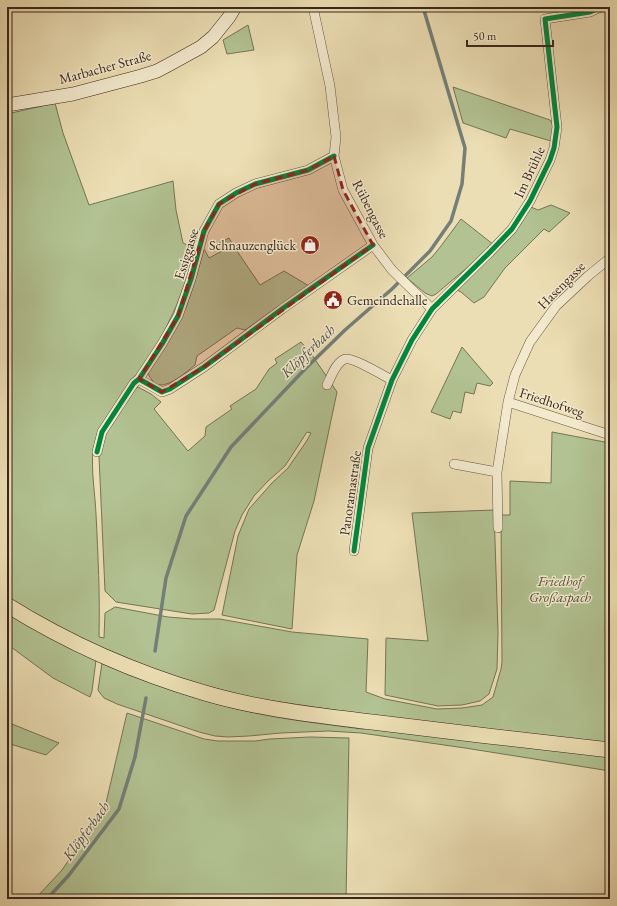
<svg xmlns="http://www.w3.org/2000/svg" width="617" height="906" font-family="'EB Garamond',serif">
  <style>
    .green { fill: #b2c292; stroke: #757457 }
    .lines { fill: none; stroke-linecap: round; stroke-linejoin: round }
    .stream { stroke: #747f78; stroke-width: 3.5 }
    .street-casing { stroke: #655542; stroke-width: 10 }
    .secondary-casing { stroke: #38271c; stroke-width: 14 }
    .primary-casing { stroke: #38271c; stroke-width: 16 }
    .street { stroke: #f3eace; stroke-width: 9 }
    .secondary { stroke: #f3eace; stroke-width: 13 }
    .primary { stroke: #ecdeb4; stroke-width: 15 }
    .cycleway-casing { stroke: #f3eace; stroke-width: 8 }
    .cycleway { stroke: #00873e; stroke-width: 5 }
    .marked { fill: #8f2418; fill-opacity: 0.2; stroke: #8f2418; stroke-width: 3; stroke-dasharray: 8 5; stroke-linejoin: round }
    .labels { text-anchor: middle; stroke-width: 3; stroke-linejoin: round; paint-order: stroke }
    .street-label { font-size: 14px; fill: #38271c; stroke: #f3eace }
    .poi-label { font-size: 14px; fill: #38271c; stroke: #f3eace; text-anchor: end }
    .park-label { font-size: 14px; font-style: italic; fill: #564e3a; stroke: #f3eace }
    .water-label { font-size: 15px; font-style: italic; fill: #514c42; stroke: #f3eace }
  </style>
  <rect width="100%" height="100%" fill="#ecdeb4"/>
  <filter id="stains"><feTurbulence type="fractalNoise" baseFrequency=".005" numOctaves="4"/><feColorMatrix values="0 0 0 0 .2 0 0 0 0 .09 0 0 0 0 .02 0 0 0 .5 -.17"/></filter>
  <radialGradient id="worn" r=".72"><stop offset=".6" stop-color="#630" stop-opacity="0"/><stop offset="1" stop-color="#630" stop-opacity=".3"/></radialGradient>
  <path class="green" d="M248,25L254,50L227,54L223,40Z
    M453,87L550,120L554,126L551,141L510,129L506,138L463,123Z
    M55,103L63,133L89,205L173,181L176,210L183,243L196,249L188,276L175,309L162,336L93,450C91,471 95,493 96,514C98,555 100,596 99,637L104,638L105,613L115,607L168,617L193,619H220L292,632L368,639L366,692L385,699L437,709L462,708L482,705L493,697L501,669L502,662L501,515H510V481L551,483L552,432L610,443V743L376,716L253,698L176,678L91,643L21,606L7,597V114Z
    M551,205L570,213L549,232L544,229L505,268L484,297L474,303L461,292L455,289L506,242L520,225L531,207L538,210Z
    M461,219L494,245L436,294L432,296L425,293L407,278L432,257L441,246Z
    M229,238L233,245L260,285L284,271L309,286L245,330L237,328L197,356L195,365C185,373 168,389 155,384L149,376L148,370L186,308L196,278L204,249L209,258L222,251L219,243Z
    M301,342L310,352L337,392L314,501L297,555L292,629L222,615L238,536L249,509L272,483L288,468L306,442L311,433L307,432L285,466L268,481L254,496L242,515L235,531L214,610L209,613L192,614L116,602L105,591L99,456L104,433L133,390L138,387L151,394L161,402L154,409L188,451L205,436L206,427L232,409L230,406L256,389L269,369L277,363L275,359Z
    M462,347L493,383L490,386L477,383L474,394L465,392L461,413L453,411L450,419L431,412Z
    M494,510L498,633L497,669L489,694L480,701L462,705L438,706L385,695L386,638L428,641L412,513Z
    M7,613L96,660L92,691L90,697L53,678L7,644Z
    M102,663C149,684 199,701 250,712C287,720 324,724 362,729H364V728L610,756V771L465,748L361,733L328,731L281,733L249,736L228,737L215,736L199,732L117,704L104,698L100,693L98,690Z
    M127,713L204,739L218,741H255L270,739L310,737L349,738L346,899H35L62,870L105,807Z
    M7,722L59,743L46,755L7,743Z"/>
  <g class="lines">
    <path class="stream" d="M155,651L166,578L186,516L231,447L305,369L345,330L392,289L430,251L451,221L462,184L465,148L423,7
      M47,899L69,875L119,809L135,757L146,698"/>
    <g class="street-casing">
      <path id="street" d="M313,7L330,86L336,137L334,156L343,190L373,245L392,270L432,309
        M139,379L162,344L178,316L191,279L204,231L219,204L236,193L255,184L308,170L334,156
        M327,385C331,377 336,362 345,359C353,357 384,376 392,380
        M508,402L610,435
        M97,452L102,432L134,383L139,379L162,392L170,389L204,367L282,309L373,245
        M454,464L497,472
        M498,528L497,472L508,402L515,375L530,342L556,306L588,276L610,258
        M354,551L368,448L392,380L412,340L432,309L490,252L512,229L530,201L550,160L554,148L557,127L545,19L590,12L601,7"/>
    </g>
    <g class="secondary-casing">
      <path id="secondary" d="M7,105L73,94L141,76L157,71L172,63L201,47L213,37L229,17L235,7"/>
    </g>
    <g class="primary-casing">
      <path id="primary" d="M7,605C68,643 136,673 205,693C259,709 316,715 372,722C451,732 531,741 610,750"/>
    </g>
    <use href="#street" class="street"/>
    <use href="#secondary" class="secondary"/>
    <use href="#primary" class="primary"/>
    <g class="cycleway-casing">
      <path id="cycleway" d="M139,379L162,344L178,316L191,279L204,231L219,204L236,193L255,184L308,170L334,156
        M97,452L102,432L134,383L139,379L162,392L170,389L204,367L282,309L373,245
        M354,551L368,448L392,380L412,340L432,309L490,252L512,229L530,201L550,160L554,148L557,127L545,19L590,12L601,7"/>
    </g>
    <use href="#cycleway" class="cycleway"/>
  </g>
  <path class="marked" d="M334,156L343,190L373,245L204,367L162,392L139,379L178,316L204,231L219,204L255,184L308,170Z"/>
  <defs>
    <g id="shop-disc" transform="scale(1)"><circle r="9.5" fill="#8f2418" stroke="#f3eace"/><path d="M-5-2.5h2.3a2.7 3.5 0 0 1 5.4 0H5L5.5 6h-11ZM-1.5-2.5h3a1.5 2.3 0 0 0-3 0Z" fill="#fff"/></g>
    <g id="civic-disc" transform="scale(1)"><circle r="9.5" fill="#8f2418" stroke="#f3eace"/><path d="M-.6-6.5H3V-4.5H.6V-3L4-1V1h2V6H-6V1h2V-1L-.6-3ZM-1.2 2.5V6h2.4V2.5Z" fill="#fff"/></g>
  </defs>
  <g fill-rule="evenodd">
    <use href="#shop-disc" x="310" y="245"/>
    <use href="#civic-disc" x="333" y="300"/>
  </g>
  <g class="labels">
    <g class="street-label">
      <text transform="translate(105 67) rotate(-15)" y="5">Marbacher Straße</text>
      <text transform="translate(529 172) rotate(-65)" y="5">Im Brühle</text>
      <text transform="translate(371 209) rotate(63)" y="5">Rübengasse</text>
      <text transform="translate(186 254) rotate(-73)" y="5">Essiggasse</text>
      <text transform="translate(561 285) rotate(-45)" y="5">Hasengasse</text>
      <text transform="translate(552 402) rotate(18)" y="5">Friedhofweg</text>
      <text transform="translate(350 493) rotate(-82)" y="5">Panoramastraße</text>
    </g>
    <g class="poi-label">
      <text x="296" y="250">Schnauzenglück</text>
      <text x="347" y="305" text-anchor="start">Gemeindehalle</text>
    </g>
    <g class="park-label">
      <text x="560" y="586">Friedhof<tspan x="560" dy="16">Großaspach</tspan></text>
    </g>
    <g class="water-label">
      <text transform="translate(308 351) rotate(-44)" y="5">Klöpferbach</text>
      <text transform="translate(86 831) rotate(-54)" y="5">Klöpferbach</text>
    </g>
  </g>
  <rect width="617" height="906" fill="none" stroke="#ecdeb4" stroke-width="24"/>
  <rect x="8" y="8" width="601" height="890" fill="none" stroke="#38271c" stroke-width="2"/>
  <rect x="12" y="12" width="593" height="882" fill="none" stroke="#38271c"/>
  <path d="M467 40v6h86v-6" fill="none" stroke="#38271c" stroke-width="2"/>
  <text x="473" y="40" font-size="12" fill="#38271c" stroke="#f3eace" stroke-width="3" paint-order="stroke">50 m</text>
  <rect width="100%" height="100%" filter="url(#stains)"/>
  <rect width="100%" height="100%" fill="url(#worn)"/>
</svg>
